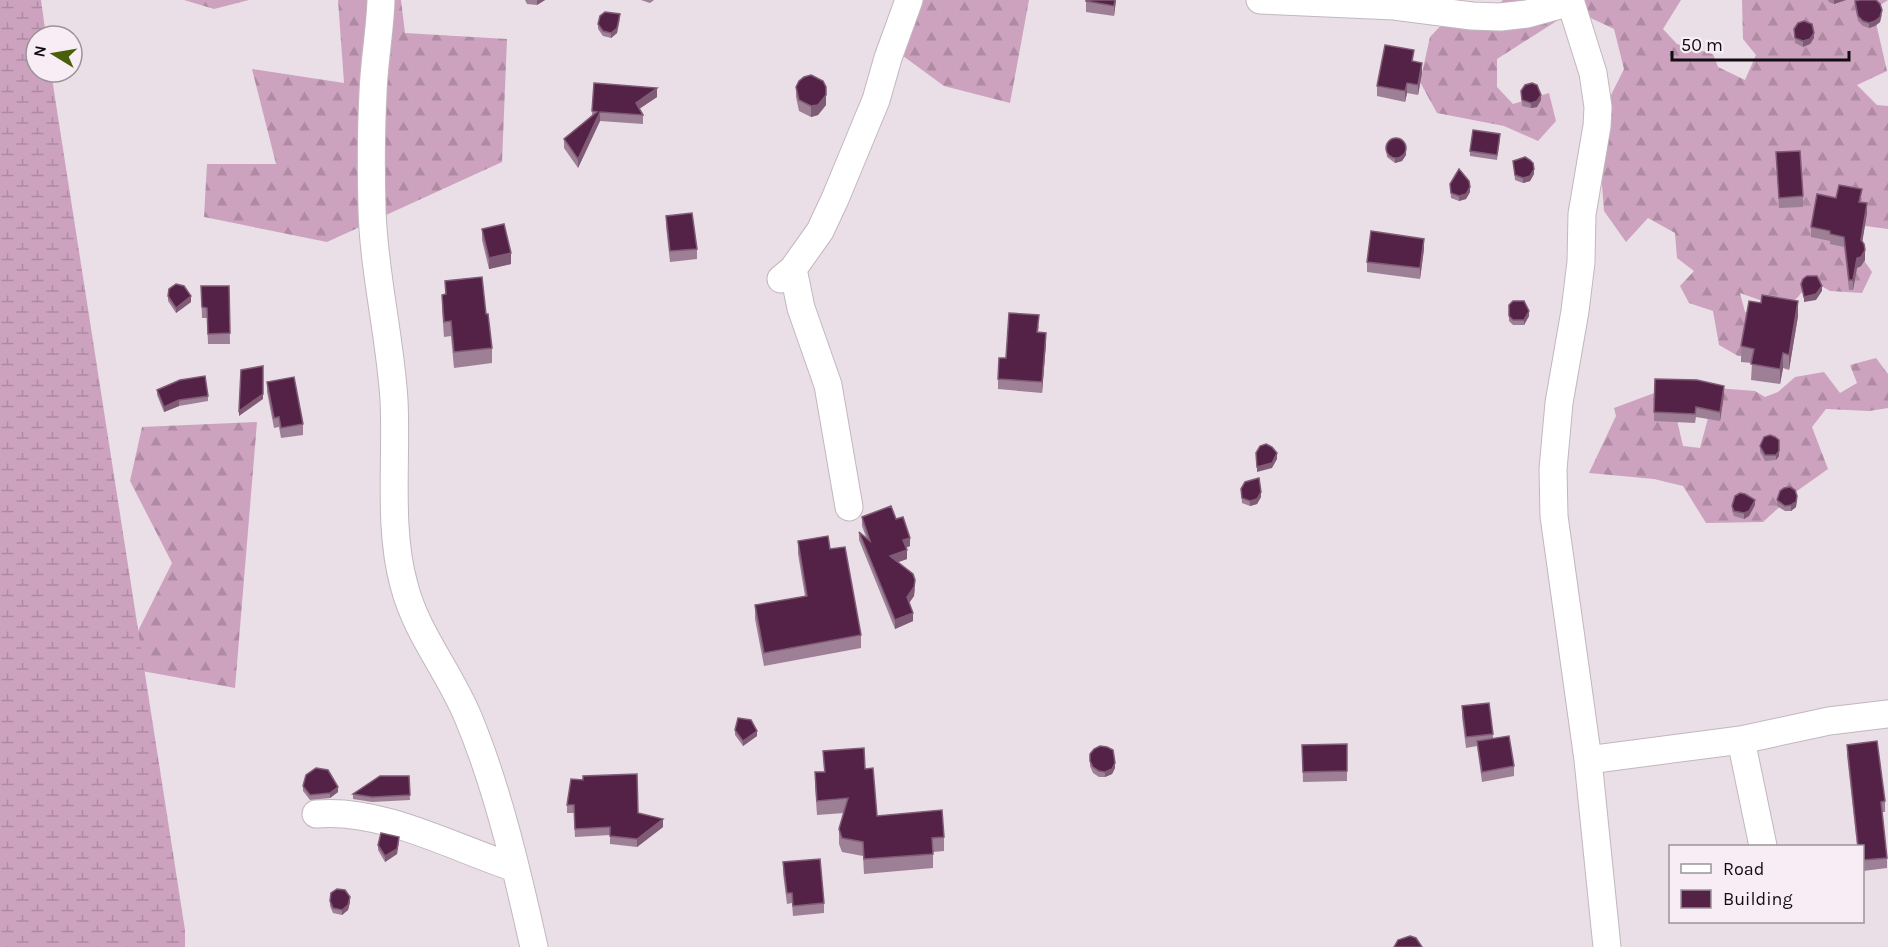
<svg xmlns="http://www.w3.org/2000/svg" width="1888" height="947" font-family="Karla,sans-serif">
  <style>
    .forest { fill: url(#forest-firs) }
    .wetland { fill: url(#wetland-marsh) }
    .lines { fill: none; stroke-linecap: round; stroke-linejoin: round }
    .street-casing { stroke: #c2b7be; stroke-width: 29 }
    .street { stroke: #fff; stroke-width: 27 }
    .wall { fill: #9e8096 }
    .shaded-wall { fill: #805b76 }
    .building { fill: #532246; stroke: #805b76; stroke-width: 1.5 }
  </style>
  <defs>
    <pattern id="forest-firs" width="22" height="20" patternUnits="userSpaceOnUse" patternTransform="scale(1.5)"><rect width="22" height="20" fill="#cda2bf"/><path d="M5 1l3.5 6h-7zM16 11l3.5 6h-7z" fill="#af8aa3"/></pattern>
    <pattern id="wetland-marsh" width="20" height="14" patternUnits="userSpaceOnUse" patternTransform="scale(1.5)"><rect width="20" height="14" fill="#cda2bf"/><path d="M1 5h8M5 5V1M11 12h8M15 12V8" fill="none" stroke="#af8aa3"/></pattern>
  </defs>
  <rect width="100%" height="100%" fill="#eadfe6"/>
  <path class="forest" d="M184,0H249L214,9Z
    M338,0H401L405,33L507,39L502,162L327,242L204,217L207,164H276L252,69L344,83Z
    M919,0H1029L1010,103L944,86L899,53Z
    M1503,0H1681L1663,29L1677,44L1713,54L1718,67L1745,80L1756,55L1743,39L1742,0H1888L1873,10L1887,71L1857,85L1877,105L1888,106V229L1858,225L1854,246L1872,272L1862,293L1830,291L1811,280L1798,297L1785,309L1740,293L1745,312L1771,320L1767,355L1738,356L1719,345L1713,311L1689,303L1680,286L1694,271L1677,258L1675,233L1648,218L1626,242L1604,211L1599,147L1601,115L1624,69L1614,29L1574,10L1497,59V87L1513,104L1549,93L1556,121L1538,141L1504,126L1437,113L1420,82L1430,37L1449,17L1481,24Z
    M1876,358L1888,374V408L1869,411L1826,409L1812,427L1828,469L1797,491L1763,522L1706,523L1683,486L1654,479L1589,473L1616,416L1614,408L1657,392L1674,407L1683,446L1700,448L1716,388L1755,391L1765,397L1778,392L1795,377L1824,372L1840,393L1857,383L1850,365Z
    M257,422L235,688L120,667L172,563L130,481L142,427Z"/>
  <path class="wetland" d="M0,0H41L46,36H36V72H51L185,930V947H0Z"/>
  <g class="lines">
    <g class="street-casing">
      <path id="street" d="M381,0C380,31 374,62 373,93C371,131 371,171 372,210C374,274 390,336 394,400C397,459 388,528 404,585C416,633 449,671 468,717C498,789 517,871 534,947
        M1260,0L1394,6L1472,16L1500,17L1527,14L1571,2
        M1570,0L1593,73L1598,107L1597,126L1582,214L1581,262L1575,311L1559,403L1553,469L1554,516L1588,760L1607,947
        M793,269L801,308L828,385L849,507
        M781,279L793,269L820,231L835,199L876,100L888,58L909,0
        M1741,740L1763,846
        M1588,760L1741,740L1829,721L1888,714
        M316,814C382,808 452,847 515,868"/>
    </g>
    <use href="#street" class="street"/>
  </g>
  <path class="wall" d="M525,0H545L537,5L527,4Z
    M641,0H654L650,3Z
    M1086,0H1116L1114,16L1086,12Z
    M1828,0H1846L1834,4L1829,2Z
    M1855,1L1882,15L1880,22L1875,26L1869,28L1863,26L1858,21L1855,7Z
    M620,19L617,33L611,38L603,36L598,29V24Z
    M1794,29L1814,38L1810,44L1803,47L1795,43Z
    M1414,61L1422,73L1418,95L1407,93L1405,102L1377,96V86Z
    M594,83L657,97L639,109L643,115V124L600,121L578,168L564,148V139L592,115Z
    M796,87H826V105L818,115L811,117L799,111L796,97Z
    M1521,91L1541,100L1537,107L1531,108L1522,106Z
    M1500,139L1497,160L1470,156V151Z
    M1386,146L1406,155L1402,161L1395,163L1387,157Z
    M1776,152L1803,196V207L1779,208Z
    M1513,161L1534,174L1530,181L1523,183L1515,180Z
    M1450,184L1470,192L1466,199L1459,201L1451,198Z
    M1836,198H1862L1861,202L1867,213L1862,242L1865,260L1861,266L1857,268L1853,290H1849L1844,247L1830,244V241L1811,237V227Z
    M666,216L697,249V259L670,262L666,226Z
    M482,229L511,264L489,269L482,240Z
    M1424,249L1420,279L1367,272V262Z
    M445,281L486,314L492,348V363L454,368L451,336L444,337L442,310V295H445Z
    M201,286H229L230,344H208L207,318H202Z
    M168,296L191,302L176,313L168,301Z
    M1509,305L1529,316L1524,325H1513L1509,321Z
    M1798,316L1789,370L1783,368L1780,384L1751,380L1752,363L1741,362V346Z
    M1039,325L1038,332L1046,343L1042,393L998,389V379L1006,358Z
    M1655,379L1724,395L1720,421L1696,417L1695,423L1654,421Z
    M267,382L303,424V435L281,438L279,427L274,428L267,392Z
    M157,390L208,396V401L179,406L164,412L157,395Z
    M1760,446L1779,456L1776,460L1765,461L1760,452Z
    M1241,489L1261,497L1257,504L1250,506L1242,503Z
    M1777,500L1797,501L1796,507L1791,511H1785L1777,506Z
    M1755,505L1749,516L1744,519L1734,516L1732,511V506Z
    M862,517L896,519L910,546L906,548L907,559L898,562L915,589L914,596L909,603L913,621L895,629L859,540V532L866,537L862,526Z
    M798,541L830,549L861,635V648L764,666L755,619V605L805,596L798,554Z
    M1462,706L1493,734V738L1514,766V776L1482,782L1477,746L1466,748L1462,717Z
    M735,730L757,736L743,746L735,735Z
    M1347,744V781L1303,782L1302,745Z
    M1847,745L1885,801V812H1882L1887,858V868L1863,871V846H1857L1847,755Z
    M823,751L865,769L877,816L944,837V851L933,852V868L864,874L863,856L842,852L839,844V829L844,813L817,815L815,787V772H824Z
    M1090,761L1115,768L1112,774L1105,777H1099L1093,773L1090,766Z
    M409,776L410,800L372,802L353,799V794Z
    M303,786L338,792L330,798L310,800L303,791Z
    M567,805L638,813L663,827L637,847L610,844V835L575,837L574,813H567Z
    M399,842L397,854L385,862L378,850V845Z
    M783,862L824,903V913L793,916L792,903L787,904L783,873Z
    M330,901L350,902L348,910L342,915L333,913L330,906Z"/>
  <path class="shaded-wall" d="M537,0H545L537,5Z
    M1115,0H1116L1114,16V6Z
    M1834,0H1846L1834,4Z
    M1882,10L1880,22L1875,26L1869,28V23Z
    M620,14L617,33L611,38V33Z
    M1814,33V38L1810,44L1803,47V41Z
    M1422,63V73L1418,95V85Z
    M1407,83V93L1405,102V91Z
    M657,88V97L636,111V103Z
    M826,95V105L818,115L811,117V106Z
    M1541,95V100L1537,107L1531,108V103Z
    M600,112V121L578,168V159Z
    M1406,150V155L1402,161L1395,163V158Z
    M1534,169V174L1530,181L1523,183V178Z
    M1470,187V192L1466,199L1459,201V196Z
    M1867,203V213L1861,250V240Z
    M1424,239V249L1420,279V268Z
    M1865,250V260L1861,266L1857,268L1853,290V280L1857,258Z
    M511,253V264L489,269V258Z
    M1822,286V291L1816,300L1804,302V297Z
    M191,296V302L176,313V308Z
    M1798,301V316L1789,370V355Z
    M1529,311V316L1524,325V320Z
    M1046,333V343L1042,393V382Z
    M1783,353V368L1780,384V369Z
    M1724,386V395L1720,421V412Z
    M263,394V399L239,416V411Z
    M179,400V406L164,412V407Z
    M1779,451V456L1776,460V455Z
    M1277,453V459L1272,468L1257,472V467Z
    M1261,492V497L1257,504L1250,506V501Z
    M1797,496L1796,507L1791,511V505Z
    M1755,500V505L1749,516L1744,519V513Z
    M910,538V546L903,548V540Z
    M907,550V559L890,565V556Z
    M915,580L914,596L907,606V597Z
    M913,613V621L895,629V620Z
    M757,731V736L743,746V741Z
    M1115,763V768L1112,774L1105,777V772Z
    M338,787V792L330,798V793Z
    M663,819V827L637,847V839Z
    M399,837L397,854L385,862V856Z
    M350,897V902L348,910L342,915V910Z"/>
  <path class="building" d="M1086,0H1115L1114,6L1086,1Z
    M1860,0H1876L1880,4L1882,10L1880,17L1875,21L1869,23L1863,21L1858,16L1855,1Z
    M605,12L620,14L617,28L611,33L603,31L598,24L600,16Z
    M1804,21L1812,24L1814,33L1810,39L1803,41L1795,38L1794,29L1798,23Z
    M1385,45L1414,50L1412,61L1422,63L1418,85L1407,83L1405,91L1377,86Z
    M811,75L823,81L826,87V95L818,105L811,106L799,100L796,87L799,81L804,77Z
    M594,83L657,88L636,103L643,115L600,112L578,159L564,139L597,112L592,111Z
    M1532,83L1537,85L1541,95L1537,101L1531,103L1522,100L1521,91L1525,85Z
    M1473,130L1500,134L1497,155L1470,151Z
    M1386 148a10 10 0 1 1 20 0a10 10 0 1 1-20 0Z
    M1800,151L1803,196L1779,198L1776,152Z
    M1525,157L1530,160L1533,163L1534,169L1530,176L1523,178L1515,175L1513,161Z
    M1459,169L1469,181L1470,187L1466,194L1459,196L1451,193L1450,184Z
    M1839,185L1862,189L1859,202L1867,203L1861,240L1864,244L1865,250L1861,257L1857,258L1853,280H1849L1844,237L1830,234V231L1811,227L1817,194L1836,198Z
    M692,213L697,249L670,251L666,216Z
    M504,224L511,253L489,258L482,229Z
    M1371,231L1424,239L1420,268L1367,262Z
    M1807,276H1817L1822,286L1816,294L1804,297L1801,284L1803,279Z
    M482,277L486,314H488L492,348L454,352L451,321L444,322L442,295L446,294L445,281Z
    M176,284L184,286L191,296L176,308L168,296L169,289Z
    M201,286H229L230,333L208,334L207,308L202,307Z
    M1762,295L1798,301L1789,355L1783,353L1780,369L1751,364L1754,349L1741,346L1749,301L1761,303Z
    M1513,301H1524L1529,311L1524,320H1513L1509,316V305Z
    M1009,313L1039,315L1037,332L1046,333L1042,382L998,379L999,358H1006Z
    M263,366V394L239,411L241,370Z
    M205,376L208,396L179,400L164,407L157,390L180,380Z
    M294,377L303,424L281,428L279,417L274,418L267,382Z
    M1655,379L1697,380L1724,386L1720,412L1696,407L1695,414L1654,412Z
    M1770,435L1775,437L1779,440V451L1776,455H1765L1760,446L1764,437Z
    M1266,444L1272,447L1277,453L1272,463L1257,467L1256,453L1260,446Z
    M1259,478L1261,492L1257,499L1250,501L1242,498L1241,489L1245,482Z
    M1790,487L1795,490L1797,496L1796,502L1791,505L1785,506L1777,500L1780,491L1784,488Z
    M1740,493L1745,494L1755,500L1749,511L1744,513L1734,511L1732,506L1735,496Z
    M891,506L896,519L903,517L910,538L903,540L907,550L890,556L913,574L915,580L914,587L907,597L913,613L895,620L859,532L870,541L862,517Z
    M828,536L830,549L845,547L861,635L764,653L755,605L807,596L798,541Z
    M1489,703L1493,734L1466,737L1462,706Z
    M738,718L751,720L757,731L743,741L735,730Z
    M1509,736L1514,766L1482,772L1477,741Z
    M1877,741L1885,801L1881,802L1887,858L1863,860V846H1858L1847,745Z
    M1347,744V771L1303,772L1302,745Z
    M1100,746L1107,747L1113,750L1115,763L1112,769L1105,772L1099,771L1093,767L1090,761V754L1094,749Z
    M864,748L865,769L873,768L877,816L942,810L944,837L932,838L933,854L864,859L863,842L842,838L839,829L848,798L817,801L815,772H825L823,751Z
    M316,768L328,770L338,787L330,793L310,795L303,786L306,775Z
    M637,774L638,813L663,819L637,839L610,836V827L575,829L574,805H567L571,779L583,780V776Z
    M380,776H409L410,795L372,797L353,794Z
    M381,833L399,837L397,849L385,856L378,845Z
    M820,859L824,903L793,906L792,893H787L783,862Z
    M337,889L345,890L350,897L348,905L342,910L333,908L330,901L331,893Z
    M1410,936L1416,938L1422,947H1394L1398,940Z"/>
  <rect x="1669" y="845" width="195" height="78" fill="#f8edf4" stroke="#9c9399" stroke-width="1.5"/>
  <rect x="1681" y="864" width="30" height="9" fill="#ffffff" stroke="#9c9399" stroke-width="1.5"/>
  <text x="1723" y="875" font-size="18" fill="#110d10">Road</text>
  <rect x="1681" y="890" width="30" height="18" fill="#532246" stroke="#9c9399" stroke-width="1.5"/>
  <text x="1723" y="905" font-size="18" fill="#110d10">Building</text>
  <g transform="translate(54 54) rotate(281)"><circle r="28" fill="#f8edf4" stroke="#9c9399" stroke-width="1.5"/>
  <path d="M0-4.5L10 22L0 15L-10 22Z" fill="#495f09"/>
  <text y="-9" font-size="16" font-weight="bold" text-anchor="middle" fill="#110d10">N</text>
  </g>
  <path d="M1672 51v9h177v-9" fill="none" stroke="#110d10" stroke-width="3"/>
  <text x="1681" y="51" font-size="18" fill="#110d10" stroke="#f8edf4" stroke-width="4.5" paint-order="stroke">50 m</text>
</svg>
